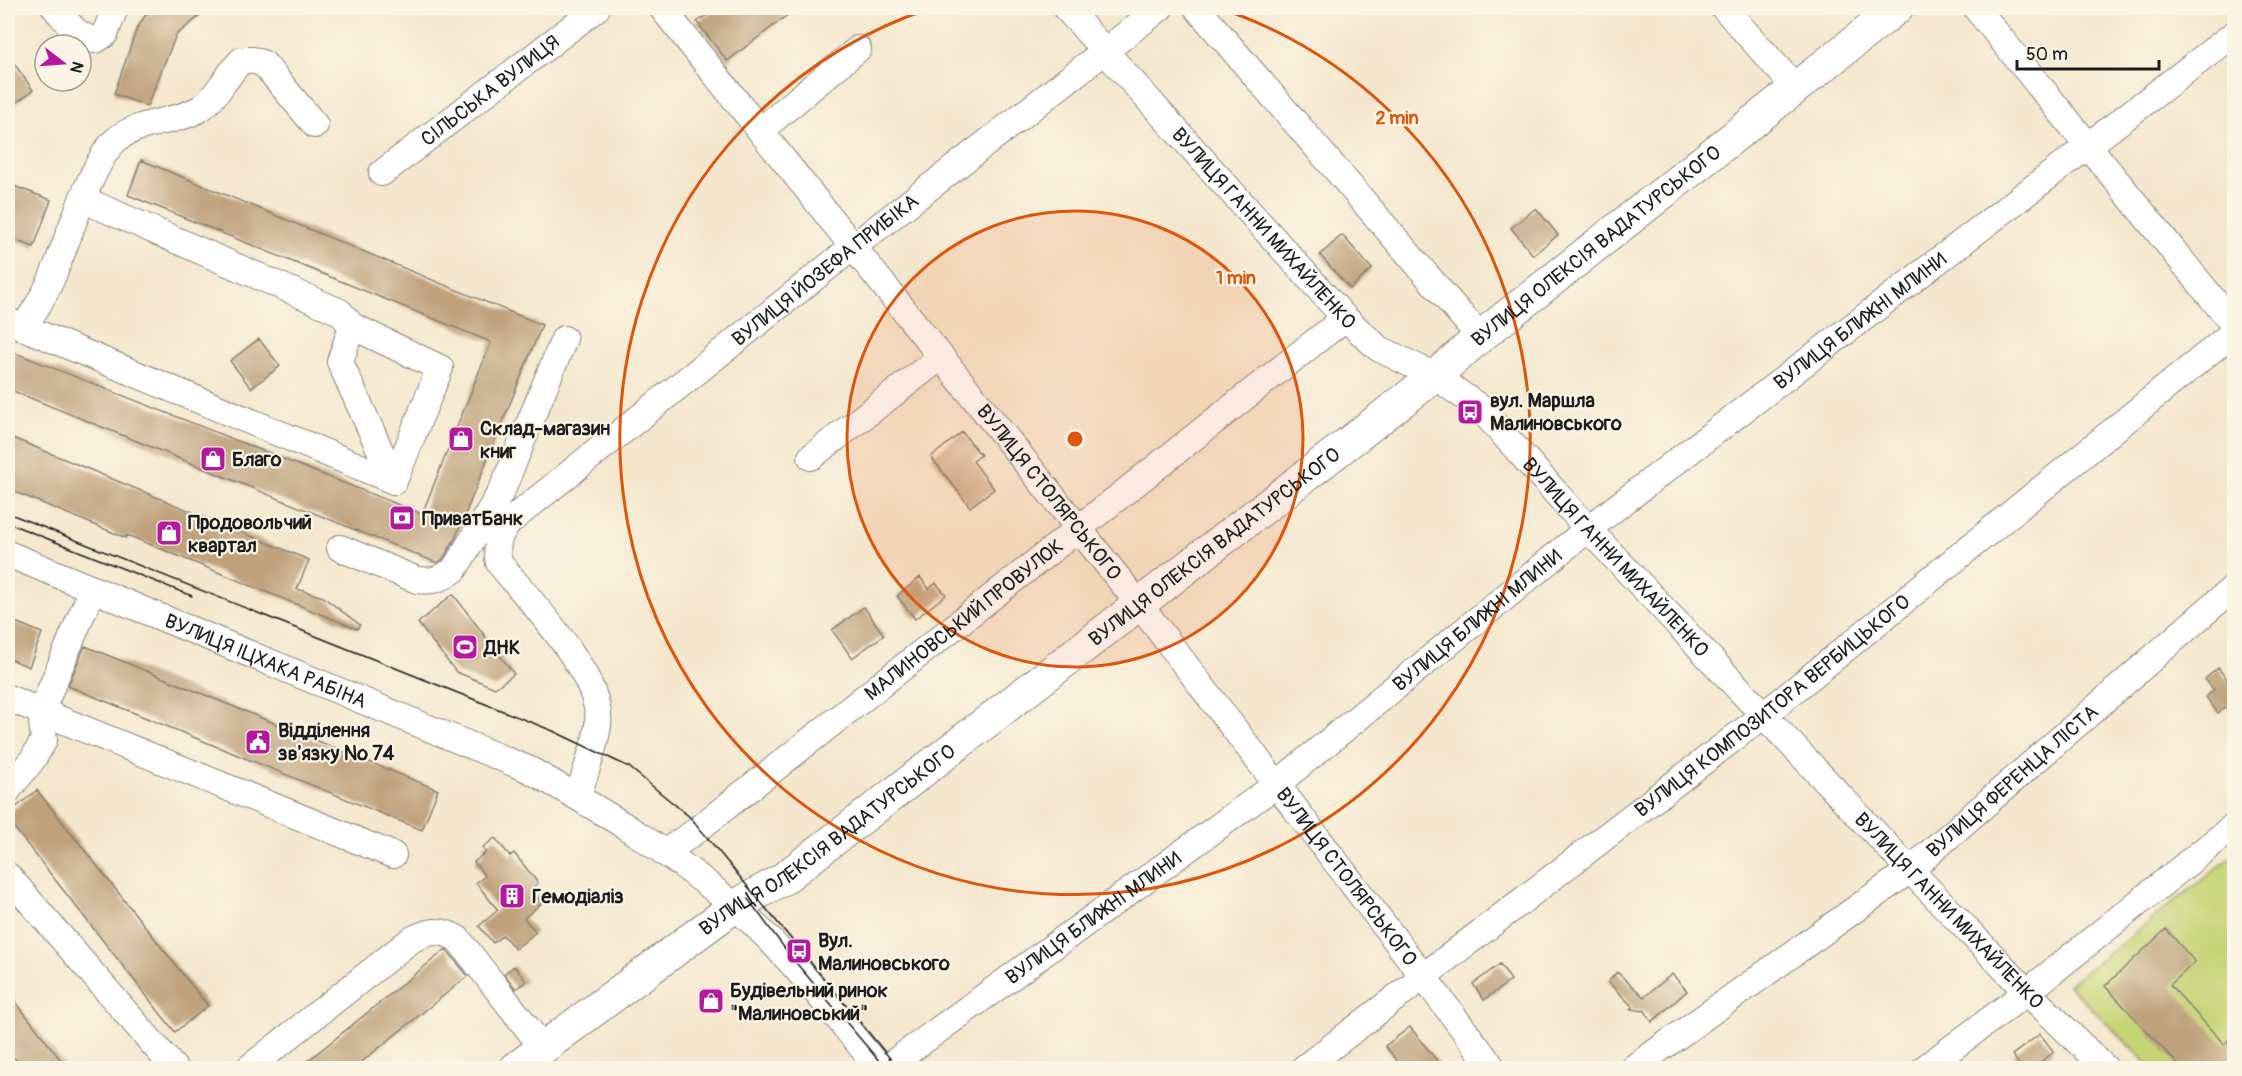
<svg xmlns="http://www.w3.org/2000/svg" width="2242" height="1076" font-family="Pangolin,sans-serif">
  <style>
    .green { fill: #c6d476; stroke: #717849; stroke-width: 1.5 }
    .building { fill: #bfa17c }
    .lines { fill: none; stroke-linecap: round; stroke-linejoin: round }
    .minor-casing { stroke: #888275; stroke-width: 28 }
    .major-casing { stroke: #888275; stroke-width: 34 }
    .minor { stroke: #fff; stroke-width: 26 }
    .major { stroke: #fff; stroke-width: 32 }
    .tram { stroke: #1c1c1c; stroke-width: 1.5 }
    .ring { fill: none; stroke: #de560d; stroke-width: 3 }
    .labels { text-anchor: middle; stroke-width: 4.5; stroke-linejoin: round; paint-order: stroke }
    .street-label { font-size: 20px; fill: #1c1c1c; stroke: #fcf5e5 }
    .poi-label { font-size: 20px; font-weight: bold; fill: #1c1c1c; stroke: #fcf5e5; text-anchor: start }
    .centre { fill: #de560d; stroke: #fcf5e5; stroke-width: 3 }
    .ring-label { font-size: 18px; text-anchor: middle; font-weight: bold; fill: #de560d; stroke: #fcf5e5; stroke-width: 4.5; stroke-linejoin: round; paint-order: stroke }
  </style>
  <rect width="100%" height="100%" fill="#fcf5e5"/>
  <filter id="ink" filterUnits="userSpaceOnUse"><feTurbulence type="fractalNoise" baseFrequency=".0167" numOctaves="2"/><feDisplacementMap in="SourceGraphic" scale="12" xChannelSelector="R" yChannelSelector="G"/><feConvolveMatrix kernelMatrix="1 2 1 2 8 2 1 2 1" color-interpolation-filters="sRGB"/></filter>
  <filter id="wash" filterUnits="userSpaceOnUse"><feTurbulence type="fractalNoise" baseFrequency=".008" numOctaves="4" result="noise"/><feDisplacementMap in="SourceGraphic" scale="24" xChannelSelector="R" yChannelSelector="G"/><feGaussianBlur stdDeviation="1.35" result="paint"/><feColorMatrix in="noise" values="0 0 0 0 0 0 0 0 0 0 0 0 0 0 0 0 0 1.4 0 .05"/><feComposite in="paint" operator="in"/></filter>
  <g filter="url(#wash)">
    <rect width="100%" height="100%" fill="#f5e7ce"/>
    <path class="green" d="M2234,855V1068H2152L2068,985Z"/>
    <g id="blocks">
      <path class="building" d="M150,8H210L176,35L147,106L114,94L137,28Z
        M717,8H797L727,61L697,22Z
        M8,55L33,90L8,109Z
        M141,160L542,325L455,539L443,559L437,563L8,389V350L422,514L491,342L128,195Z
        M14,186L51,200L34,247L8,238V202Z
        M1536,208L1558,235L1533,255L1511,228Z
        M1342,235L1372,269L1350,289L1320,255Z
        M259,339L280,366L251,388L230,361Z
        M962,432L981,455L973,461L994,489L970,507L931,457Z
        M8,436L309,560L297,589L323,597L360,625L357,629L127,535L126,538L8,489Z
        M920,577L929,589L936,583L946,595L915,619L897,596Z
        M453,594L514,674L495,688L456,672L418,623Z
        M864,607L884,635L852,658L832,630Z
        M8,619L42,633L29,667L8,658Z
        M85,646L438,790L422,830L68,686Z
        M2218,668L2235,689V700L2218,713L2206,697L2214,690L2205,679Z
        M37,790L208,1006L175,1032L8,820V814Z
        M495,838L510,856L514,853L538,883L531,889L542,903L524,918L536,932L515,949L503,935L493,943L479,926L498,910L476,883L485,876L474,862L486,852L482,848Z
        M2166,929L2195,962L2170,985L2224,1044L2235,1035V1068H2181L2105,986Z
        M446,949L468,976L354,1068H299Z
        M1500,964L1511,980L1484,1000L1473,984Z
        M514,966L526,981L516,989L504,974Z
        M1617,972L1644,997L1672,974L1687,991L1652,1022L1645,1011L1630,1009L1633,1007L1608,982Z
        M8,992L67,1068H22L8,1050Z
        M1410,1027L1443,1068H1403L1385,1046Z
        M2040,1034L2054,1052L2032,1068H2022L2012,1055Z"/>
    </g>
  </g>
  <g filter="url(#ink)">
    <use href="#blocks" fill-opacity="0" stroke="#888275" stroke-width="1.5"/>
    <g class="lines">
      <g class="minor-casing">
        <g id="minor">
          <path d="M55,8C67,21 77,38 96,40L105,34L115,8"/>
          <path id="s1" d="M662,8L1139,604L1493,1068"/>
          <path id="s2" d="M1066,8L1345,318L1378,348L1435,376L1479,407L1588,529L1910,870L2027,992L2105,1068"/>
          <path d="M1197,8L1480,337"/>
          <path d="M1724,8L1794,86"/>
          <path d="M1976,8L2234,325"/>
          <path d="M761,130L858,49"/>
          <path id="s3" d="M382,173L597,8"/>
          <path d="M82,199L340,312L352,326L440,368L394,481"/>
          <path d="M8,321L394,481"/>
          <path d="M352,326L340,362L394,481"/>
          <path d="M24,328C33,312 44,297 51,280C66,247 91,161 116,140C139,120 175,124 201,108C216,98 228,73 242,60H253L264,64L315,125"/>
          <path d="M811,457L941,357"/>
          <path d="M340,548L417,580C433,582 441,579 454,570L502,490L564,339"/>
          <path id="s4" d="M8,554L530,770C601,810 672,852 734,906C789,953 833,1014 879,1068"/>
          <path d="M8,698L393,855"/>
          <path d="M8,790L33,759L44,740L41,712L92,590"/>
          <path id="s5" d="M578,797C584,774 595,749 598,725C604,677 529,600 499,563C495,545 498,535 510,521L854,246L1160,8"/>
          <path id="s6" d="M664,853L693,833L1345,318"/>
          <path d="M8,876L174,1068"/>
          <path d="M249,1068L411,940C429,931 440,928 458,939L543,1048"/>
          <path id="s7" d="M886,1068L1277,784L1588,529L2234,34"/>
          <path id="s8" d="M1304,1068L1764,715L2234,332"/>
          <path id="s9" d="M1633,1068L1910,870L2234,587"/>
          <path d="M1925,1068L2027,992L2234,826"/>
        </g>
      </g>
      <g class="major-casing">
        <g id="major">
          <path id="s10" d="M516,1068L735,906L783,879L1435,376L1480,337L1897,8"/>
        </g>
      </g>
      <use href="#minor" class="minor"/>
      <use href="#major" class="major"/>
      <path class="tram" d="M8,513L553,731L629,767L691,818L898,1068
        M8,523L192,596
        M748,899L792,958L885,1068"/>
    </g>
  </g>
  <circle cx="1075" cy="439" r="228" fill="#de560d" fill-opacity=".12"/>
  <g class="ring">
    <circle cx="1075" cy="439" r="228"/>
    <path d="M1219 8A455 455 0 1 1 931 8"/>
  </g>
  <defs>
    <g id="bus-square" transform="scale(1.35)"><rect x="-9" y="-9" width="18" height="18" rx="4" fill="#b5179e" stroke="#fcf5e5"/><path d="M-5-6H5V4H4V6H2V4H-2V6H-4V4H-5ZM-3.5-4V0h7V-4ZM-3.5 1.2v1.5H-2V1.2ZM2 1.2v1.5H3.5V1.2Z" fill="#fff"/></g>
    <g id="shop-square" transform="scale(1.35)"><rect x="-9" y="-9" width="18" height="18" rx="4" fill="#b5179e" stroke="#fcf5e5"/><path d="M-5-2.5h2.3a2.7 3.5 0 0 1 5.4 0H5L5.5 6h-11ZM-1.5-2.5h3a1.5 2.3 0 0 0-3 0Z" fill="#fff"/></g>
    <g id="bank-square" transform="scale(1.35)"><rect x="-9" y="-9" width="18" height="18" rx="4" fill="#b5179e" stroke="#fcf5e5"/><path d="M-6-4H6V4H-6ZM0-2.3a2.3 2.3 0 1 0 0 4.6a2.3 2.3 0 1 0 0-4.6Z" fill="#fff"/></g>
    <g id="stadium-square" transform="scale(1.35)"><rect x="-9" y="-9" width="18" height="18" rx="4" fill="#b5179e" stroke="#fcf5e5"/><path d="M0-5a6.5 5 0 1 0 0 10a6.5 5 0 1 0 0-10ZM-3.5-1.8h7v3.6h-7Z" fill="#fff"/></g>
    <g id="civic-square" transform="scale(1.35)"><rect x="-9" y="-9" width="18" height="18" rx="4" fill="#b5179e" stroke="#fcf5e5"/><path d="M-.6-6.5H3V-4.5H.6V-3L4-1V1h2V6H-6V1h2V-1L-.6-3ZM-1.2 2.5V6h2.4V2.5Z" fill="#fff"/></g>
    <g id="building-square" transform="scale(1.35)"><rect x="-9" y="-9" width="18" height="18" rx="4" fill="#b5179e" stroke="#fcf5e5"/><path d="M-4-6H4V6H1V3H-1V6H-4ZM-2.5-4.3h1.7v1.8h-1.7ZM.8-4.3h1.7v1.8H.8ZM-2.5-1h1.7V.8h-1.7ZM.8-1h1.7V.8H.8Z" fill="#fff"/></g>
  </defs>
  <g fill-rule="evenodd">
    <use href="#bus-square" x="1470" y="412"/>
    <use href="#shop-square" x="461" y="439"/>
    <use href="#shop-square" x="213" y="459"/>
    <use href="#bank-square" x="402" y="518"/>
    <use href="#shop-square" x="169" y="533"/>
    <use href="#stadium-square" x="465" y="647"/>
    <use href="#civic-square" x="258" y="742"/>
    <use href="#building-square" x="512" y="896"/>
    <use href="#bus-square" x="799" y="951"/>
    <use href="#shop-square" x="711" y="1001"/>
  </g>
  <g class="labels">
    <g class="street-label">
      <text dy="7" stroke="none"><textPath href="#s3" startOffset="136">СІЛЬСЬКА ВУЛИЦЯ</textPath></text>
      <text dy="7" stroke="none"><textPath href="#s2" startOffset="296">ВУЛИЦЯ ГАННИ МИХАЙЛЕНКО</textPath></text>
      <text dy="7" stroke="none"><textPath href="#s10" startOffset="1358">ВУЛИЦЯ ОЛЕКСІЯ ВАДАТУРСЬКОГО</textPath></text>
      <text dy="7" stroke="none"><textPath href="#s5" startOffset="717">ВУЛИЦЯ ЙОЗЕФА ПРИБІКА</textPath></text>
      <text dy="7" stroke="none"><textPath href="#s7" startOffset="1228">ВУЛИЦЯ БЛИЖНІ МЛИНИ</textPath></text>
      <text dy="7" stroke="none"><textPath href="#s1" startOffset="620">ВУЛИЦЯ СТОЛЯРСЬКОГО</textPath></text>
      <text dy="7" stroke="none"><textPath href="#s10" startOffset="872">ВУЛИЦЯ ОЛЕКСІЯ ВАДАТУРСЬКОГО</textPath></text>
      <text dy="7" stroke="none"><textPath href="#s2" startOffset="782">ВУЛИЦЯ ГАННИ МИХАЙЛЕНКО</textPath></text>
      <text dy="7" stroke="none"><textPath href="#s7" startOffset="742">ВУЛИЦЯ БЛИЖНІ МЛИНИ</textPath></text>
      <text dy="7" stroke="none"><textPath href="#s6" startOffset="380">МАЛИНОВСЬКИЙ ПРОВУЛОК</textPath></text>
      <text dy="7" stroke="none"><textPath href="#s4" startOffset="279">ВУЛИЦЯ ІЦХАКА РАБІНА</textPath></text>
      <text dy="7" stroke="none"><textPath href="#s8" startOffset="592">ВУЛИЦЯ КОМПОЗИТОРА ВЕРБИЦЬКОГО</textPath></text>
      <text dy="7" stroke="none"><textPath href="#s9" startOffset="476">ВУЛИЦЯ ФЕРЕНЦА ЛІСТА</textPath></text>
      <text dy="7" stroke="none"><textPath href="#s10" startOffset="386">ВУЛИЦЯ ОЛЕКСІЯ ВАДАТУРСЬКОГО</textPath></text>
      <text dy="7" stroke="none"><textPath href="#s1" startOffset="1106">ВУЛИЦЯ СТОЛЯРСЬКОГО</textPath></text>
      <text dy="7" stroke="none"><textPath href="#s2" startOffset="1268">ВУЛИЦЯ ГАННИ МИХАЙЛЕНКО</textPath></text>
      <text dy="7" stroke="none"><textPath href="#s7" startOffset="256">ВУЛИЦЯ БЛИЖНІ МЛИНИ</textPath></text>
    </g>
    <g class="poi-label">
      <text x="1490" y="407">вул. Маршла<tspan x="1490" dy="23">Малиновського</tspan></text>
      <text x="480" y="435">Склад-магазин<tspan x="480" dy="23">книг</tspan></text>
      <text x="232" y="466">Благо</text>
      <text x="422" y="525">ПриватБанк</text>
      <text x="188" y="529">Продовольчий<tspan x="188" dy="23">квартал</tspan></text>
      <text x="484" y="654">ДНК</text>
      <text x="278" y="737">Відділення<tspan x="278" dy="23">зв'язку № 74</tspan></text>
      <text x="532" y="903">Гемодіаліз</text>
      <text x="818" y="947">Вул.<tspan x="818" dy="23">Малиновського</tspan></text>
      <text x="730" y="997">Будівельний ринок<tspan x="730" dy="23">"Малиновський"</tspan></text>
    </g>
  </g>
  <circle cx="1075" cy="439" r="9" class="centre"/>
  <g class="ring-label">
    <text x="1397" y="124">2 min</text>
    <text x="1236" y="284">1 min</text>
  </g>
  <rect width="2242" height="1076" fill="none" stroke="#fcf5e5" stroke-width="30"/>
  <g transform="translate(63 63) rotate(107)"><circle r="28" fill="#fcf5e5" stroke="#a29e95" stroke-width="1.5"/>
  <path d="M0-4.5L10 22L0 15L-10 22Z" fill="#b5179e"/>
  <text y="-9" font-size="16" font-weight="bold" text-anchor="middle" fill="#1c1c1c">N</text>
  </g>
  <path d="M2017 60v9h142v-9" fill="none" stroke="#1c1c1c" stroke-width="3"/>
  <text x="2026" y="60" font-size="18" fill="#1c1c1c" stroke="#fcf5e5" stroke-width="4.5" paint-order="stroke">50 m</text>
</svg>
